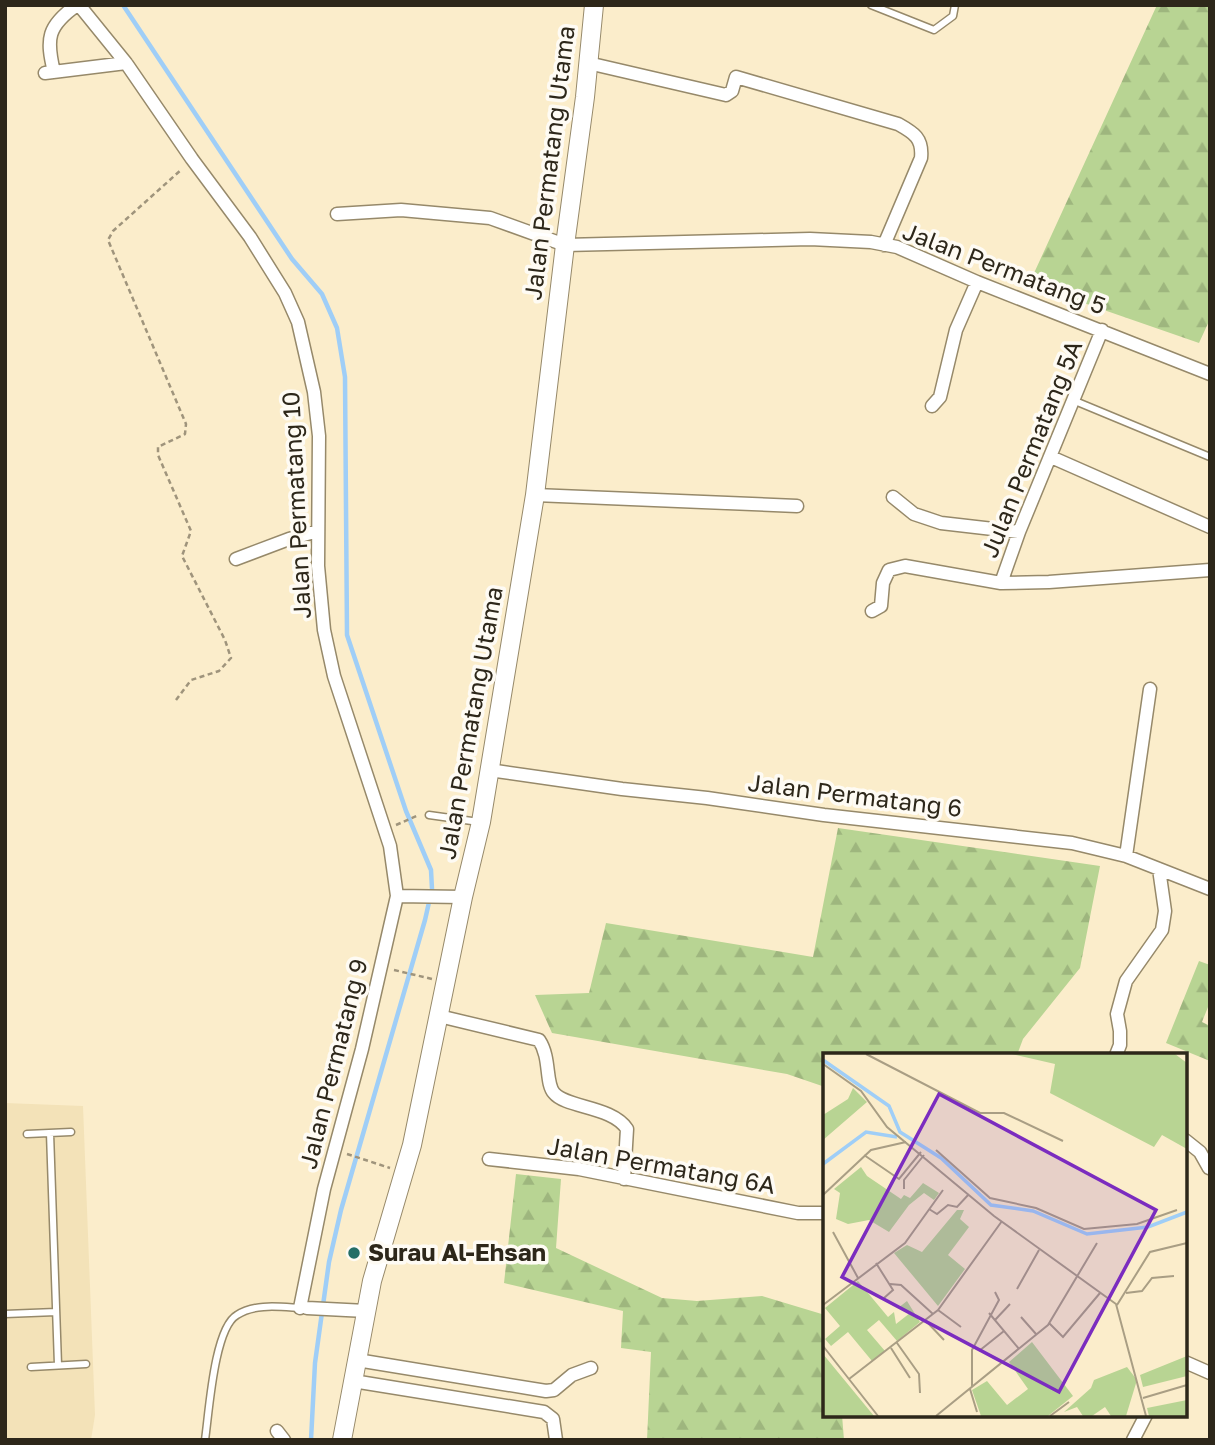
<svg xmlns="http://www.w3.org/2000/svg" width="1215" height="1445" font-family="'Golos Text',sans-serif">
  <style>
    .built { fill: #f3e2b8 }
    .forest { fill: url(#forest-firs) }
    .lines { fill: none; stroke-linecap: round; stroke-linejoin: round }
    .stream { stroke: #9fcef7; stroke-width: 4.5 }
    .lane-casing { stroke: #96896a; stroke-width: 9 }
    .street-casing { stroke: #96896a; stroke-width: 15 }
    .secondary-casing { stroke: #96896a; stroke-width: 20 }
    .path { stroke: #9f947c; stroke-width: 2.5; stroke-dasharray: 5 3.5; stroke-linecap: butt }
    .lane { stroke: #fff; stroke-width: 6 }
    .street { stroke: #fff; stroke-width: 12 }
    .secondary { stroke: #fff; stroke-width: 18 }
    .poi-dot { fill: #246e67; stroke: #fefbf4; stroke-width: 2.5 }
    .labels { text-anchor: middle; stroke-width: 7; stroke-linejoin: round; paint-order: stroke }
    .street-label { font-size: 24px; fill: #2d271a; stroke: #fefbf4 }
    .poi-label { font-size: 24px; font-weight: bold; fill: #2d271a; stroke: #fefbf4; text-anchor: start }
    .inset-river { fill: none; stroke: #9fcef7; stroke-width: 3.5 }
    .inset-road { fill: none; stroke: #a99e84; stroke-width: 2 }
    .view { fill: #7b2cbf; fill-opacity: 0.15; stroke: #7b2cbf; stroke-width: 3.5 }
    .inset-edge { fill: none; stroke: #2d271a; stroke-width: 3.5 }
  </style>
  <defs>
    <pattern id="forest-firs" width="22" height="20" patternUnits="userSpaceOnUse" patternTransform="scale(1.75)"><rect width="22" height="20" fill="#b8d493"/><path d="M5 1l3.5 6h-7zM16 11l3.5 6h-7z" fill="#9eb67e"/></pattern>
  </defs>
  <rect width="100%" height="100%" fill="#fbedcb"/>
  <path class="built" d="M5,1103L83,1106L95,1415L91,1440H5Z"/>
  <path class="forest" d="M1157,5H1210V319L1199,343L1029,284Z
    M838,828L1100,866L1080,968L1023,1039L1017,1055H825V1087L787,1074L552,1033L535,995L589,993L606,923L813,957Z
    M1199,961L1210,965V1002L1202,1022L1210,1026V1061L1166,1043Z
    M516,1174L561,1179L556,1248L662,1298L697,1301L762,1296L825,1315V1415H842L844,1440H647L651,1352L621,1348L623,1311L504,1283Z"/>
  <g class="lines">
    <path class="stream" d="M123,5L292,259L322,294L337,328L345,377L347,635L406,811L431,870L432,889L425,920L341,1210L329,1262L315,1363L311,1440"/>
    <g class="lane-casing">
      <path id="lane" d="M871,5L934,30L953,16L955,5
        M1075,401L1210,457
        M429,815L479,822
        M50,1133L58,1365
        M27,1134L71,1132
        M5,1314L56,1312
        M31,1367L86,1364
        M205,1440C209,1413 214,1328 237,1315C255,1303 281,1307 302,1308"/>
    </g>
    <g class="street-casing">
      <path id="street" d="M79,5L126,63L192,159L250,237L285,293L298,322L314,392L319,436L318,566L324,630L334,676L390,846L397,896L362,1049L324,1189L300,1308
        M588,63L726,95L732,91L736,77L898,124C914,133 923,138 921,158L884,245
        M54,72C46,39 47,26 77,5
        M45,73L126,63
        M337,214L401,210L490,218L565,245L810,239L871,242L897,247L977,282L1210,374
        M932,406L940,397L956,330L977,282
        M1051,457L1210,527
        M535,495L797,506
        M893,497L914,514L941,523L1019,532
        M236,559L289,539L318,531
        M1001,583L1019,532L1102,330
        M872,611L881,606L883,583L889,570L905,566L1001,583L1049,582L1210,570
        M489,770L622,789L707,798L824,815L1072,843L1126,856L1210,889
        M1126,856L1150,689
        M397,896L463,897
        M439,1016L539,1040C551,1058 545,1083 554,1093C566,1108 612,1106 627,1129L624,1179
        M1116,1055L1120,1045V1031L1117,1014L1126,981L1162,930L1165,911L1159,869
        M1185,1140L1200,1152L1209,1168
        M489,1159L579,1169L798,1213H825
        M307,1308L366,1311
        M357,1360L546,1391L554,1390L572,1375L591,1368
        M1185,1362L1210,1373
        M353,1381L544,1412L553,1419L556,1440
        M277,1431L284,1440
        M1133,1440L1146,1415"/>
    </g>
    <g class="secondary-casing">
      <path id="secondary" d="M342,1440L372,1281L412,1145L463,897L481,822L535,495L565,245L585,97L594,5"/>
    </g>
    <path class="path" d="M176,700L191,680L219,671L231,658L225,640L182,556L191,531L158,455V447L185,434L186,424L108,240L113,231L182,169
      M396,825L419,815
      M394,970L432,979
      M347,1154L390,1168"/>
    <use href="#lane" class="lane"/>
    <use href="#street" class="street"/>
    <use href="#secondary" class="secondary"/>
  </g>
  <circle class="poi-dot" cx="354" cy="1253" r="7"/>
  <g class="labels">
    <g class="street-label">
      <text transform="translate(550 163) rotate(-83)" y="8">Jalan Permatang Utama</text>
      <text transform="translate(1004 269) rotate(21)" y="8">Jalan Permatang 5</text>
      <text transform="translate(1032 449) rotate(-68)" y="8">Julan Permatang 5A</text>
      <text transform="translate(297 505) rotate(-93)" y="8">Jalan Permatang 10</text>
      <text transform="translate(471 723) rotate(-80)" y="8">Jalan Permatang Utama</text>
      <text transform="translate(855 796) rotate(7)" y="8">Jalan Permatang 6</text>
      <text transform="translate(334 1064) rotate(-76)" y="8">Jalan Permatang 9</text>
      <text transform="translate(661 1166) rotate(10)" y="8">Jalan Permatang 6A</text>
    </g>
    <g class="poi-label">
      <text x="368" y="1261">Surau Al-Ehsan</text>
    </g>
  </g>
  <g transform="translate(823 1053)">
    <rect width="364" height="364" fill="#fbedcb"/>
    <path d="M189,1H352L364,10V96L339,82L331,94L227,40L232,11Z" fill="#b8d493"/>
    <path d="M30,35L44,49L0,87V62L25,46ZM38,114L44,123L78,146L81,142L87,145L100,130L116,140L111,147L101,140L86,152L66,179L46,167L25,171L13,166L17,140L11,136ZM134,157H141L137,166L146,174L125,202L142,216L115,253L71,200L84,192L99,199ZM35,228L65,264L71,259L73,271L87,260L75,255L84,248L97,269L74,288L56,267L44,277L62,298L49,308L25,279L8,293L2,286L17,273L2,255ZM209,289L250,343L225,363H158L149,337L164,328L184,352L205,336L186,309ZM0,301L51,363H0ZM364,303V323L320,334L317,322ZM304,314L314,327L303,363H288L282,354L269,363H260L254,354L241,359L268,335L271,327ZM364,347V363H326L324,355Z" fill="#b8d493"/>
    <path class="inset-river" d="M0,7L66,53L77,79L118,105L168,152L210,158L264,181L325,174L364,159M0,111L43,79L74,84"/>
    <path class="inset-road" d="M43,1L157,60H181L240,88M0,11L38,38L64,74L171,163L293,251L323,363M113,97L167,145L213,155L261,176L314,171L354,157M41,102L76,126L98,99M81,136V127L101,102M0,142L48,97L83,89M106,156L114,161L125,152L134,154L146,141M10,179L35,225M53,210L70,237L61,245M67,231L78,232L110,261M194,236L216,197M303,240L319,238L329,225L351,223M0,252L82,190L120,137M294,252L327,199L364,190M115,257L138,274M166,260L196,296M198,264L213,281M172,267L187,251M103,268L121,287M226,270L240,284L277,240M74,290L96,321L97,340M0,293L55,363M68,295L87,325M156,298L181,278M26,326L115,257L179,168M149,334V297L176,247L172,239M147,336L154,359M320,345L364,332M113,363L225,272L274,190M227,363L246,349"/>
    <path class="view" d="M116,41L333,157L236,339L19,224Z"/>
    <rect width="364" height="364" class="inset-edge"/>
  </g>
  <rect width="1215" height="1445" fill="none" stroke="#2d271a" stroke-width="14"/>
</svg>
